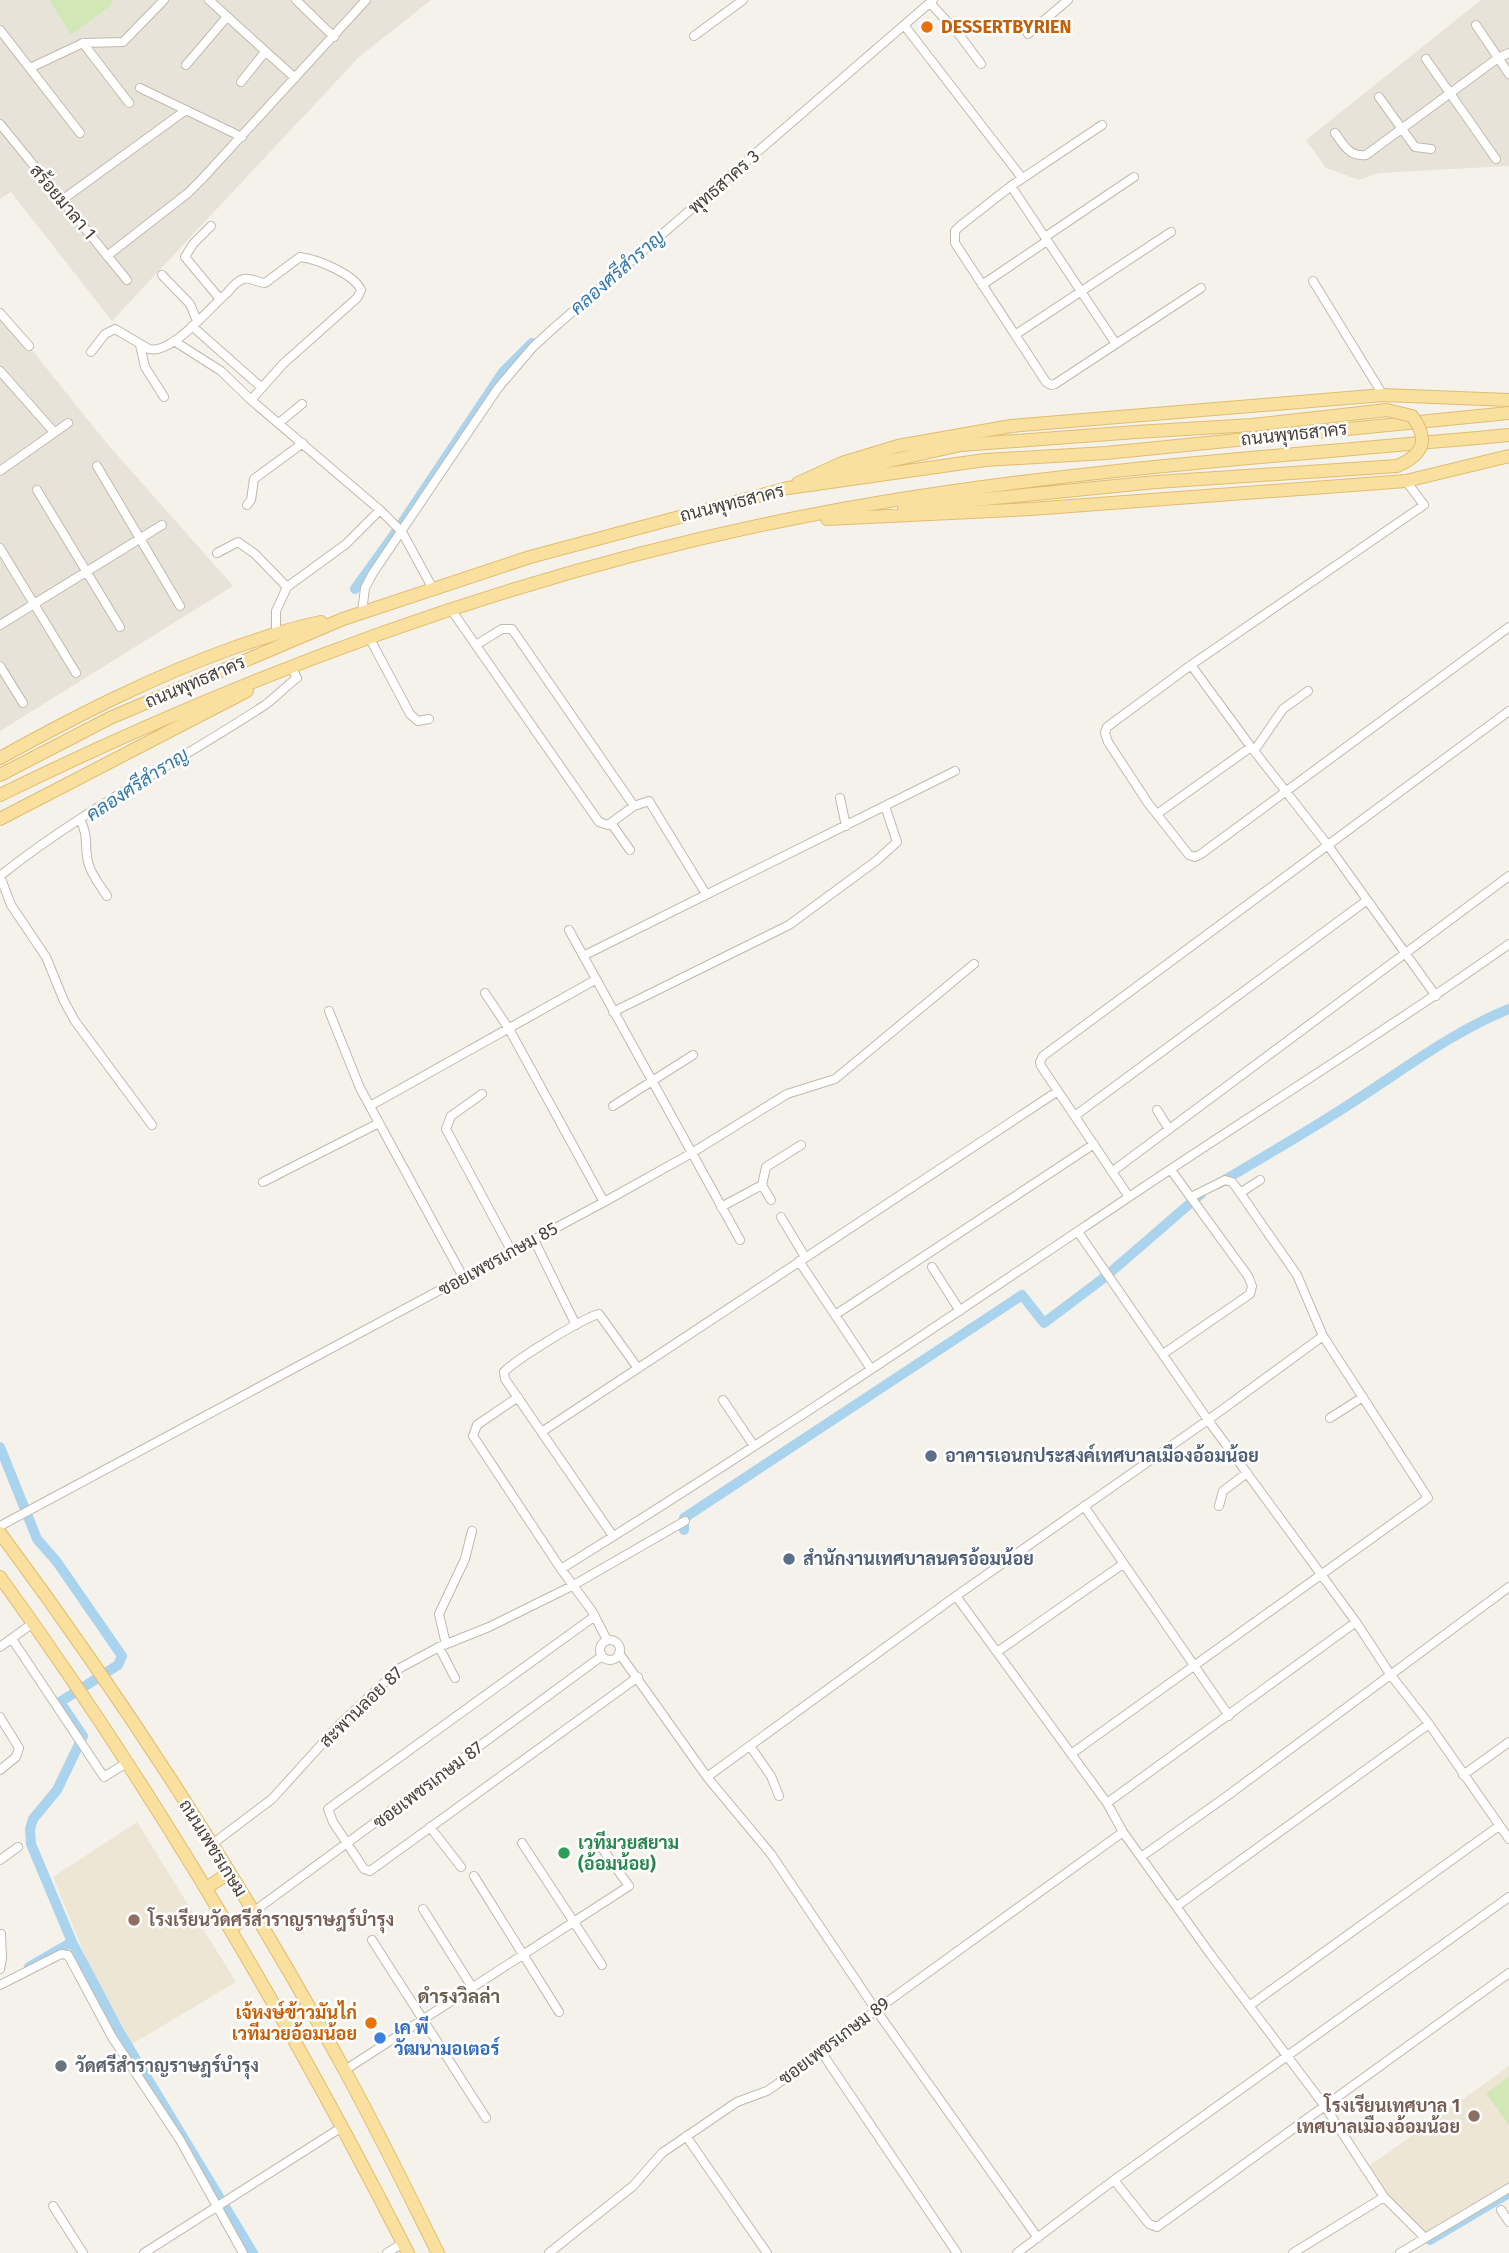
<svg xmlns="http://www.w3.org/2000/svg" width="1509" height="2253" font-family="'Fira Sans',Sarabun,sans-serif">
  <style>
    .residential { fill: #e8e3d9 }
    .education { fill: #ede6d5 }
    .green { fill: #d1e7b5 }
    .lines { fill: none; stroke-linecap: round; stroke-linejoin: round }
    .canal { stroke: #aad3ee; stroke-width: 10 }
    .minor-casing { stroke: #c0b9ad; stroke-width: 10 }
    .primary-casing { stroke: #e0bd6e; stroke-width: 14 }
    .minor { stroke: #fff; stroke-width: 8 }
    .primary { stroke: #fae09e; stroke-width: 12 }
    .primary-bridge-casing { stroke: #e0bd6e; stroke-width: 14; stroke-linecap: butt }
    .primary-bridge { stroke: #fae09e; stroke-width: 12 }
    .food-dot { fill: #e8710a; stroke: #fff; stroke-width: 2.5 }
    .service-dot { fill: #5c6f8a; stroke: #fff; stroke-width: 2.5 }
    .leisure-dot { fill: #2e9e5b; stroke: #fff; stroke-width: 2.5 }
    .education-dot { fill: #8d6e63; stroke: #fff; stroke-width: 2.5 }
    .shop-dot { fill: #3f7fe0; stroke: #fff; stroke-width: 2.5 }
    .worship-dot { fill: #6b7280; stroke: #fff; stroke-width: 2.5 }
    .labels { text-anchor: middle; stroke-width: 5; stroke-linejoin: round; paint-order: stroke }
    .food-label { font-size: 18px; font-weight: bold; fill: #c56008; stroke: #fff; text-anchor: start }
    .street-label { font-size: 18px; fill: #494239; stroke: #fff }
    .service-label { font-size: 18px; font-weight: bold; fill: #4e5e75; stroke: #fff; text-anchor: start }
    .leisure-label { font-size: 18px; font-weight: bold; fill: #27864d; stroke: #fff; text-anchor: start }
    .education-label { font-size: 18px; font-weight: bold; fill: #785e54; stroke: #fff; text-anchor: start }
    .shop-label { font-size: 18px; font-weight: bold; fill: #366cbe; stroke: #fff; text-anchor: start }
    .worship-label { font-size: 18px; font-weight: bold; fill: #5b616d; stroke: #fff; text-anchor: start }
    .water-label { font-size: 19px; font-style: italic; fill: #3378a9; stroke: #fff }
    .neighbourhood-label { font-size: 19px; font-weight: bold; fill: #6b6050; stroke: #fff }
  </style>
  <rect width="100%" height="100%" fill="#f5f2eb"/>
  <path class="residential" d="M0,0H49L71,35L109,7L114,0H431L359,57L112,321L11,192L0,199Z
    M1481,0H1509V166L1379,173L1359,180L1326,168L1306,140Z
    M0,310L104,440L233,586L0,731Z"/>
  <path class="education" d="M137,1822L236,1982L132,2044L88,1963L53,1877Z
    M1509,2066V2187L1420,2241L1368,2167Z"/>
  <path class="green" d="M49,0H114L109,7L71,35Z
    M1509,2077V2125L1486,2093Z"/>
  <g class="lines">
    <path class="canal" d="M355,589L396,532L503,372L532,343
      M1218,1184C1264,1156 1311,1130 1356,1100C1406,1068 1454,1031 1509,1009
      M0,1447L37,1539L57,1562L122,1656L118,1665L60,1702L83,1736L57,1790L33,1819L30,1829L31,1844L72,1942L120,2033L253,2253
      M684,1530V1518L1022,1295L1044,1323L1105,1277L1201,1194
      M29,1967L72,1942
      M1430,2240L1509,2193"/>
    <g class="minor-casing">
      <path id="minor" d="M209,0L295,78
        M296,0L334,37
        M930,3L958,33L981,64
        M904,25L1022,178
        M1476,25L1509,74
        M0,30L80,133
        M1028,34L1068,0
        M694,36L743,0
        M83,43L129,103
        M1426,59L1496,159
        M186,65L226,18
        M30,68L83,43L123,42L164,0
        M241,82L265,52
        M140,88L242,137
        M1379,97L1415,147L1431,149
        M0,124L127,280
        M1102,125L1011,186L960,226L955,231V243L1046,382L1051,385L1055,384L1201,288
        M1335,133C1344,145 1349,157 1366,155L1498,58L1509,53
        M1011,186L1116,344
        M62,200L186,110
        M211,226L193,244L185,257L220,299
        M1045,237L1134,177
        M107,256L188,193L202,179L366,0
        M162,275L190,304L197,321
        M1313,281L1383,395
        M982,285L1047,241
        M0,313L29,346
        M192,326L262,388
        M1015,335L1171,232
        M174,341L221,371L251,400L380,510L402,532L432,587
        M140,345L145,367L164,397
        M91,352L105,334L115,329L149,349C172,355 210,307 227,293C231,288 238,280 244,279C250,277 259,283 265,283L300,257C317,259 354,274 361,290L357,298L283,364L251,400
        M0,371L54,432
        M279,423L302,404
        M97,466L180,606
        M0,471L68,423
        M1406,481L1424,505L1191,665L1107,727L1105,733L1108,742L1148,803L1189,855L1195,857L1201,854L1509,627
        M37,490L120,627
        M247,505L251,500L254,479L303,443
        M0,548L76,673
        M217,553L238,542L255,554L287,587
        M452,611L599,822L608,825L634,806L649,801L706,894
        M362,612L365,588L373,573L498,388L533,347L556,326L933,0
        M0,625L162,525
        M276,633V611L287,587L346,544L380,510
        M370,639L410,714L418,721L429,719
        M476,645L502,629H512L634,806
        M1191,665L1251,747L1327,844L1436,996
        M0,666L23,703
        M1254,751L1283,709L1308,691
        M840,798L846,826
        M1157,814L1251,747
        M80,819C89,837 84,844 88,862C91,875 100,885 107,896
        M611,823L630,850
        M0,876C82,810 177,763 265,705C276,697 286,686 297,678L292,668
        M0,876L11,905L46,957L64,1001L75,1021L152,1125
        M569,930L740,1240
        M583,956L955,771
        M485,993L509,1029L604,1202
        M329,1011L360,1088L463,1277
        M613,1012L789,925L876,861L897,842L885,806
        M482,1094L451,1116L446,1129L512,1252
        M370,1106L595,980
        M613,1106L693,1055
        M1157,1110L1169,1129
        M1076,1115L1366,901
        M1113,1171L1509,876
        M263,1182L379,1123
        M1240,1193L1260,1180
        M1129,1197L1041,1066L1040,1062L1043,1056L1509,711
        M771,1200L762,1185L766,1167L801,1145
        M721,1207L762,1185
        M781,1217L805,1257
        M1078,1232L1208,1420L1356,1622L1390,1674L1429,1724L1509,1839
        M534,1240L576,1325
        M799,1261L835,1315L1094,1144
        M932,1267L960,1311
        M835,1315L871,1369
        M1163,1354L1250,1294L1252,1286L1248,1276L1171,1170
        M518,1397L477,1425L473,1436L561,1569L592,1611L607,1640
        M723,1400L754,1446
        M1330,1418L1363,1397
        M543,1431L1058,1091
        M1084,1506L1229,1716
        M1219,1506L1223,1491L1247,1473
        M0,1526L604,1202L690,1154L787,1094L835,1079L974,964
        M613,1536L505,1379L504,1372C515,1360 583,1318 599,1314L637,1367
        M561,1569C753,1450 941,1323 1129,1197C1255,1112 1385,1032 1509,944
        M956,1596L1107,1803L1123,1832L1211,1955L1324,2105L1384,2197L1425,2238
        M595,1616L328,1809L333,1822L364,1869L370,1871L638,1677
        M12,1639L104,1777L128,1762
        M600 1650a10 10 0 1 1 20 0a10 10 0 1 1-20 0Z
        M446,1644L439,1614L465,1559L472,1531
        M0,1647L33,1623
        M439,1647L455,1678
        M997,1652L1123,1564
        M619,1653L707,1777L771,1854L876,2010L1038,2238
        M0,1717L19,1748L16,1757L0,1770
        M750,1746L771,1776L779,1796
        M1071,1754L1428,1498L1323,1336L1297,1275L1236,1187L1232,1182L1225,1180L1191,1197
        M1463,1775L1509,1742
        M707,1777L956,1596L1208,1420L1323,1336
        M1107,1803L1356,1622
        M430,1827L461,1867
        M522,1843L602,1965
        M211,1845L272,1799L339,1725L400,1668L439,1647L489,1627L572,1586L685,1521
        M1141,1857L1227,1796L1509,1587
        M0,1860L18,1847
        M474,1876L559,2012
        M1177,1906L1429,1724
        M423,1909L472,1987
        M253,1912L602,1656
        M372,1940L486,2118
        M0,1969L2,1958L1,1934
        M0,1985L61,1954L68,1955L112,2037L180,2140L243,2253
        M1249,2006L1499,1826
        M822,2053L957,2253
        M345,2070L629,1886L602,1848
        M686,2136L767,2253
        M1114,2180L1149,2224L1157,2227L1509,1973
        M53,2206L83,2253
        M1501,2210L1509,2222
        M144,2253L342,2127
        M387,2253L403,2243
        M549,2253L633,2186L662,2153L737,2102L767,2091L822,2053L876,2010L1123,1832
        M1017,2253L1114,2180L1509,1897
        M1293,2253L1384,2197
        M1400,2253L1509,2188"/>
    </g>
    <g class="primary-casing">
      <path id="primary" d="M835,473L961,445L1136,432
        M798,483L842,463L898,446L1011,426L1383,395L1509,400
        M904,507L1156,482
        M827,519L1031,509L1406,481L1509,456
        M0,758C76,716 152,677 233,648C262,638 291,628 321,622
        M0,775L110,718L343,619L530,557L788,488L985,460L1106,453L1509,413
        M0,795C277,659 572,554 877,503C1085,468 1298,455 1509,435
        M0,819L247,691
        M0,1533C126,1703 242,1883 344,2069C377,2129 407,2191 438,2253
        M0,1577C155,1791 288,2018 408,2253
        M206,1888L229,1873
        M231,1928L253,1912
        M286,2023L309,2007"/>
    </g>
    <use href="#minor" class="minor"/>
    <use href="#primary" class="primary"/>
    <g class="primary-bridge-casing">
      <path id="primary-bridge" d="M1136,432L1252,425L1387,410L1412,416C1430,440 1423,455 1397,466L1156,482"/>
    </g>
    <use href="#primary-bridge" class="primary-bridge"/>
  </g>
  <g class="food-dot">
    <circle cx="927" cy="27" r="7"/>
    <circle cx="371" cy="2023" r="7"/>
  </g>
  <g class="service-dot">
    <circle cx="931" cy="1456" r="7"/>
    <circle cx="789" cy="1559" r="7"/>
  </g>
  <circle class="leisure-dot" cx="564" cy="1853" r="7"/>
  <g class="education-dot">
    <circle cx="134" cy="1920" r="7"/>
    <circle cx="1474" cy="2116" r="7"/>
  </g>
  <circle class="shop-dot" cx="380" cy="2038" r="7"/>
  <circle class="worship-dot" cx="61" cy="2066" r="7"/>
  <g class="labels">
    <g class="food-label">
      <text x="941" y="33">DESSERTBYRIEN</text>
      <text x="357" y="2019" text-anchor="end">เจ้หงษ์ข้าวมันไก่<tspan x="357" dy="21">เวทีมวยอ้อมน้อย</tspan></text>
    </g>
    <g class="street-label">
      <text transform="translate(724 182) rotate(-41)" y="6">พุทธสาคร 3</text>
      <text transform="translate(63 202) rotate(50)" y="6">สร้อยมาลา 1</text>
      <text transform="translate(1294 434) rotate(-6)" y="6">ถนนพุทธสาคร</text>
      <text transform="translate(732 503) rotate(-14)" y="6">ถนนพุทธสาคร</text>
      <text transform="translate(195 682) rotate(-23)" y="6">ถนนพุทธสาคร</text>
      <text transform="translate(498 1259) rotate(-29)" y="6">ซอยเพชรเกษม 85</text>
      <text transform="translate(361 1707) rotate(-44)" y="6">สะพานลอย 87</text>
      <text transform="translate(428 1785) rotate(-37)" y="6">ซอยเพชรเกษม 87</text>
      <text transform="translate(213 1848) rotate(58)" y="6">ถนนเพชรเกษม</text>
      <text transform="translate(834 2041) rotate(-37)" y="6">ซอยเพชรเกษม 89</text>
    </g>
    <g class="service-label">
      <text x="945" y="1462">อาคารเอนกประสงค์เทศบาลเมืองอ้อมน้อย</text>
      <text x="803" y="1565">สำนักงานเทศบาลนครอ้อมน้อย</text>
    </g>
    <g class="leisure-label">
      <text x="578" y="1849">เวทีมวยสยาม<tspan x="578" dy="21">(อ้อมน้อย)</tspan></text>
    </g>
    <g class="education-label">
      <text x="148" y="1926">โรงเรียนวัดศรีสําราญราษฎร์บํารุง</text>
      <text x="1460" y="2112" text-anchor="end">โรงเรียนเทศบาล 1<tspan x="1460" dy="21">เทศบาลเมืองอ้อมน้อย</tspan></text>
    </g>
    <g class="shop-label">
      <text x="394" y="2034">เค พี<tspan x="394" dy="21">วัฒนามอเตอร์</tspan></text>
    </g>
    <g class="worship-label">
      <text x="75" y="2072">วัดศรีสําราญราษฎร์บํารุง</text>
    </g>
    <g class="water-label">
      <text transform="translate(617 272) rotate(-41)" y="7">คลองศรีสำราญ</text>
      <text transform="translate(137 784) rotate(-33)" y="7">คลองศรีสำราญ</text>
    </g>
    <g class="neighbourhood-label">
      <text x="459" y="2003">ดำรงวิลล่า</text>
    </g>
  </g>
</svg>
